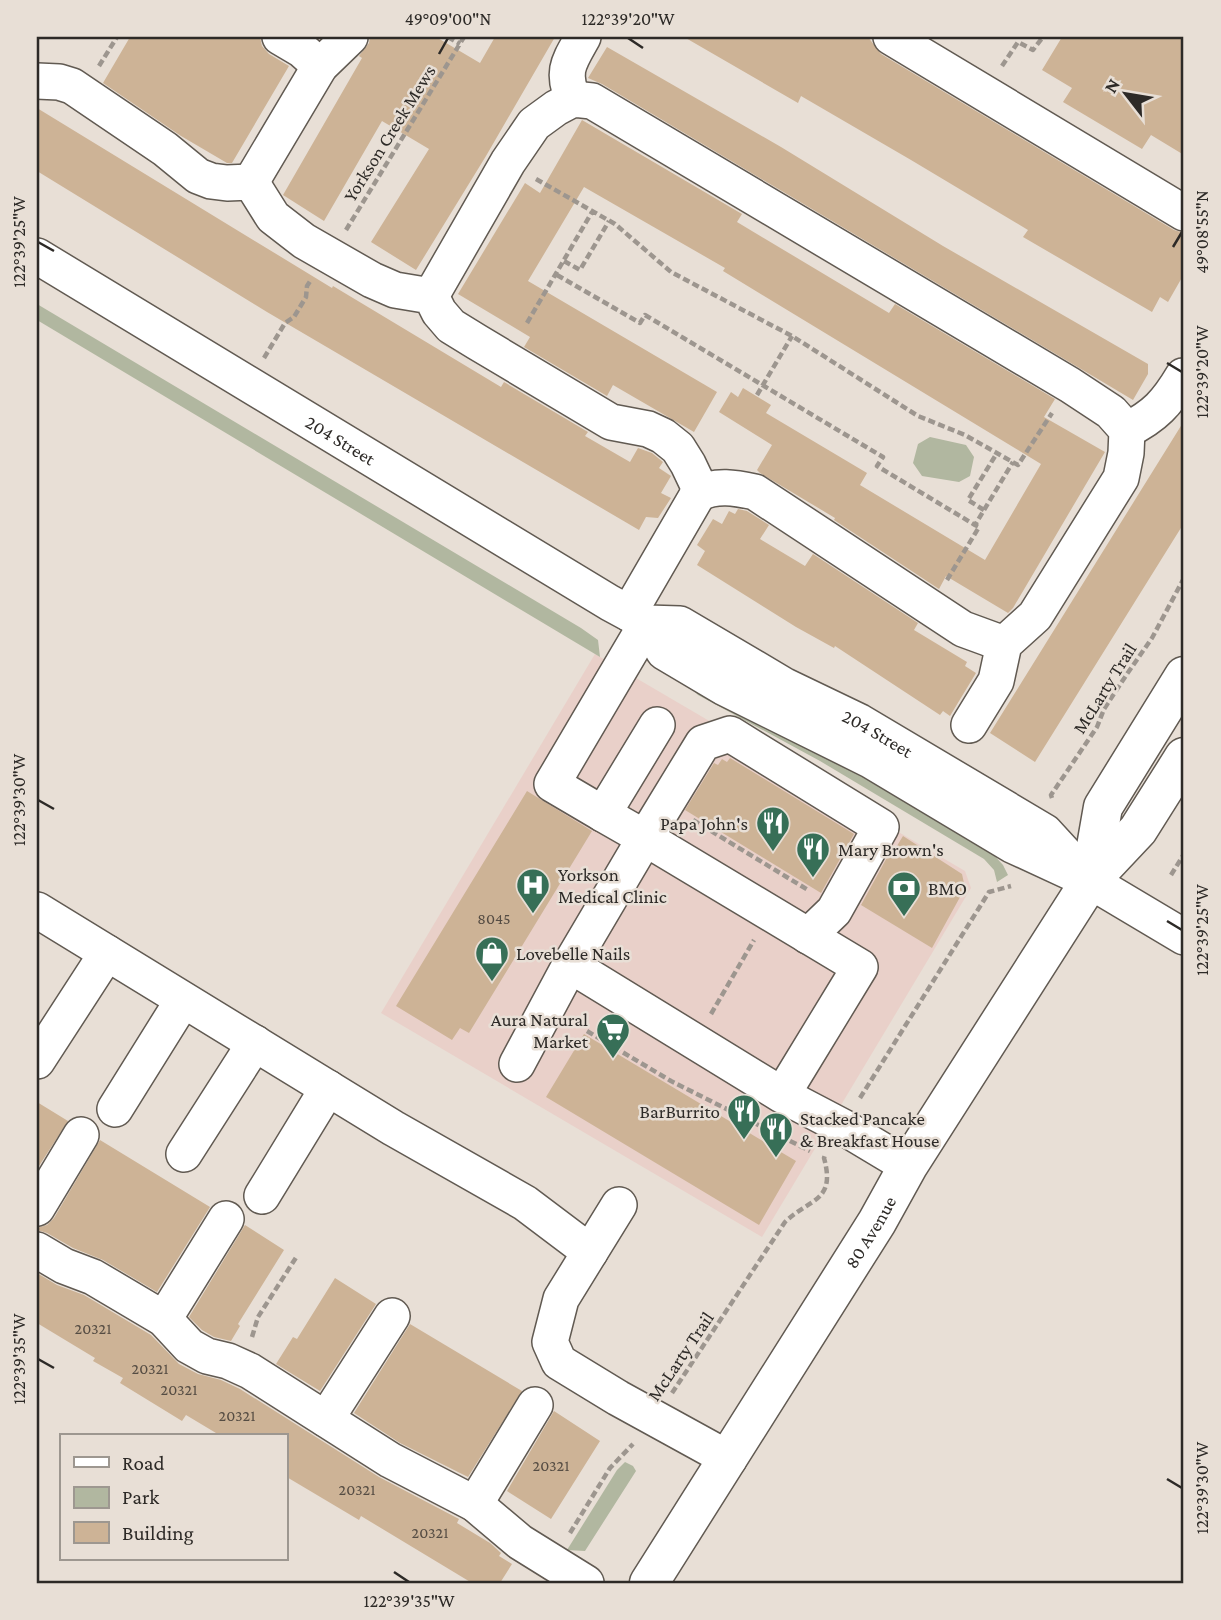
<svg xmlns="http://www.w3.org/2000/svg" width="1221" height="1620" font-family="'Crimson Pro',serif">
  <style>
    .commercial { fill: #e9d0c9 }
    .green { fill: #b1b7a0 }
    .building { fill: #cdb396 }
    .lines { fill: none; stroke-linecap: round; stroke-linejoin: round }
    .minor-casing { stroke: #615a52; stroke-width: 38 }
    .major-casing { stroke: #615a52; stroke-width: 41 }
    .path { stroke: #9d968f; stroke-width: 4.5; stroke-dasharray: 7 3.5; stroke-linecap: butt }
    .minor { stroke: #fff; stroke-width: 35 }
    .major { stroke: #fff; stroke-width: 38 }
    .ticks { fill: none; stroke: #2d2a27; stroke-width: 2.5 }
    .labels { text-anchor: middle; stroke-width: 5; stroke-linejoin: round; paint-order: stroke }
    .number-label { font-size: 16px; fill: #554c43 }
    .street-label { font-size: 19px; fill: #2d2a27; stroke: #e8dfd6 }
    .poi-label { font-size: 19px; fill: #2d2a27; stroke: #e8dfd6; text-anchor: start }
    .neatline { fill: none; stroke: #2d2a27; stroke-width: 2.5 }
    .ticks-label { font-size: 18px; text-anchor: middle; fill: #2d2a27 }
  </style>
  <rect width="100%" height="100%" fill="#e8dfd6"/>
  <path class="commercial" d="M595,654L965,871L971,888L762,1237L381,1013Z"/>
  <path class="green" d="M37,304L581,628L598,640L600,657L37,320Z
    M930,437L966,445L974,457L970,476L959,482L922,476L913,463L918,444Z
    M692,689L803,740L992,853L1003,865L1008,875L997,882L994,870L984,859L820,761L698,695Z
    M625,1462L633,1466L636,1471L585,1551L567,1550L617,1470Z"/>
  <path class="building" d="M130,37H260L262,46L269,54L289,66L232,163H227L181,136L103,83Z
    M370,37H436L480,63L495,37H555L486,156L416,270L371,242L429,149L382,121L324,221L283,195L362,58L359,56L369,43Z
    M684,37H868L881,54L1174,230L1184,233V274L1168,302L1160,297L1152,312L1023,237L1028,230L911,160L801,96L798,103Z
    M1062,37H1184V155L1151,135L1142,149L1063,102L1072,88L1042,70Z
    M607,47L781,147L943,246L1148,364V374L1133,400L602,84L588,78Z
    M37,108L332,288L333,286L501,387L504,382L588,432L585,436L630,462L638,448L652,453L663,462L659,468L671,476L661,493L671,498L658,518L646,517L639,530L267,312L37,171Z
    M582,120L742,214L737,222L889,313L895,304L1055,399L1044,417L1105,452L1013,608L1008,613L946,576L939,589L834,520L835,518L760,473L757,470L772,445L719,412L731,392L738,397L743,388L771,405L766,413L867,473L860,485L985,560L1041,464L723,271L725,268L584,187L528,281L717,392L694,432L613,385L607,396L524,347L530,337L458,294L525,183L540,193Z
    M1184,421V523L1035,762L990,733Z
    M738,509L747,511L769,525L760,539L805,566L813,554L918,623L914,630L967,662L965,666L976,673L950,716L943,711L940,715L835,646L834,648L796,627L697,565L705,551L697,545L713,519L722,524L729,511L735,514Z
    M730,758L854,834L821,893L685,810L714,763L718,765L722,759L727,762Z
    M527,791L592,831L469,1033L460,1028L452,1040L396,1006Z
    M903,836L962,874L965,888L932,948L861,905L890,852L892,854Z
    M584,1034L796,1161L759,1225L546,1097Z
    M37,1102L68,1121L37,1169Z
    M100,1140L210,1207L157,1292L103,1260L73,1248L47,1233L37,1230V1228L47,1225L54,1218Z
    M245,1225L284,1250L238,1324L240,1326L231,1341L214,1337L202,1330L189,1317Z
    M37,1273L57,1285L84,1295L151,1335L179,1364L198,1374L221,1380L240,1389L379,1477L459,1519L457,1523L490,1543L501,1553L499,1556L512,1564L500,1583H472L361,1516L359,1520L285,1476V1436H221L186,1415L182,1421L120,1383L123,1378L93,1361L95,1358L37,1323Z
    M335,1278L376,1304L320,1391L276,1364L293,1337L297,1339Z
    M410,1324L522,1391L468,1477L400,1443L354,1413Z
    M554,1411L600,1441L551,1519L507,1491Z"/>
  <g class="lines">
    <g class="minor-casing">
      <g id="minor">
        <path d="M280,37L302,50L320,66"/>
        <path d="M891,37L1184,213"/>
        <path d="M37,81L59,82L72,86L165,149L198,176L211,181L227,183L251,182L273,217L304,241L372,280L395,290L431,296L439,312L451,326L477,342L611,422L648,429L663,436L678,448L688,464L698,485V494C716,484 736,488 755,492L963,629L1004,644"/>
        <path d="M573,99C561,71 569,62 583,37"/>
        <path d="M251,182L320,66L350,37"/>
        <path id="s1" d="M37,256L610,603L647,623L680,624L785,686L860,722L1045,832L1090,881"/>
        <path d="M431,296L508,162L534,124L556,108L573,99L592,101L1070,385L1111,412L1127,430L1126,453L1121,478L1035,616L1004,644L996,681L969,725"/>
        <path d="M1127,430C1155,416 1167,403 1183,376"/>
        <path d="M629,613L698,494"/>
        <path d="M647,623L664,652L723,687L870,760L1012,845L1090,881L1184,937"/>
        <path d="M647,623L552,784L603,814L657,725"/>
        <path d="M603,814L645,838L703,743L730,734L881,827L834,911L808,936"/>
        <path d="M37,910L393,1128L525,1203L590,1252"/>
        <path d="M37,1061L107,953"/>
        <path d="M517,1064L570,965"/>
        <path d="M782,1095L860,967L645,838L570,965L782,1095L843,1127L908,1166"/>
        <path d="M115,1109L183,1000"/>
        <path d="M184,1154L255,1043"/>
        <path d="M262,1196L328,1088"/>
        <path d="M619,1205L561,1299L550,1342L559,1362L618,1398L729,1459"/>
        <path d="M37,1208L81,1135"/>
        <path d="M37,1250L64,1266L93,1277L164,1319L189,1346L207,1356L228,1361L250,1371L390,1460L475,1504L520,1542L586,1583"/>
        <path d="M164,1319L226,1219"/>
        <path d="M326,1419L392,1316"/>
        <path d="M475,1504L535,1405"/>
      </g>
    </g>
    <g class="major-casing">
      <g id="major">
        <path d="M1090,881L1103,807L1184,676"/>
        <path id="s2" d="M649,1583L877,1222L908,1166L1090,881L1138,830L1184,757"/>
      </g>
    </g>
    <path class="path" d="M448,37L460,44
      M99,66L117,37
      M1002,66L1018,42L1033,50L1043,37
      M536,179L615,224L671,272L792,336L918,416L965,435L1018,465L1052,413
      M346,230L464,37
      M564,261L580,270L609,221
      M557,275L640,323L645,315L883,457L877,466L975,525
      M527,323L592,212
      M264,358L285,323L294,317L306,297L307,286L311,280
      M757,395L792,336
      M984,510L968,500L997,453
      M947,580L979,527L975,525L1013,462
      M1052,798L1051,795L1097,727L1104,709L1127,674L1152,638L1184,578
      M693,820L808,890
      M1171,875L1184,854
      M711,1014L754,940
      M587,1031L671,1081L810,1151
      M860,1098L989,892L1011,886
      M252,1337L258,1317L297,1256
      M672,1393L785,1222C810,1198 836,1202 824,1158L825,1155
      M570,1533L610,1468L633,1444"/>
    <use href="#minor" class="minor"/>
    <use href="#major" class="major"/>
  </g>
  <path class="ticks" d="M628,38L643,48M439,54L448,38M38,242L54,251M1173,247L1182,232M1167,363L1182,372M38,800L54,809M1167,921L1182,930M38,1359L54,1368M1167,1479L1182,1488M394,1572L409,1582"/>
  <defs>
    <g id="restaurant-pin" transform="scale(1.75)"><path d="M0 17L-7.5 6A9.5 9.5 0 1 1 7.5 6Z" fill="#376f57" stroke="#e8dfd6"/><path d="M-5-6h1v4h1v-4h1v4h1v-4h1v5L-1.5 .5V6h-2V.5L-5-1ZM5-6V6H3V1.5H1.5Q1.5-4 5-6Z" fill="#fff"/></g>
    <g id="hospital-pin" transform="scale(1.75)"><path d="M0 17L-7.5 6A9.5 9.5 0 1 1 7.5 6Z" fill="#376f57" stroke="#e8dfd6"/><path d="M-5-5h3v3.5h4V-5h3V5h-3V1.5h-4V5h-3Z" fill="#fff"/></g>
    <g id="bank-pin" transform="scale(1.75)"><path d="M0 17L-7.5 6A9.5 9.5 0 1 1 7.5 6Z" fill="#376f57" stroke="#e8dfd6"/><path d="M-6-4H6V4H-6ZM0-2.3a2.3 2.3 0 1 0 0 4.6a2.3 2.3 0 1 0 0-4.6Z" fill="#fff"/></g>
    <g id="shop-pin" transform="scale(1.75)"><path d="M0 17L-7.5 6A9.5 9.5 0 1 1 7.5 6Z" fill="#376f57" stroke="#e8dfd6"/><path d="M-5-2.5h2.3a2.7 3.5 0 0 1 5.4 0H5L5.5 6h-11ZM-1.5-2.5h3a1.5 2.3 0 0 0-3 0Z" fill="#fff"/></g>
    <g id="supermarket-pin" transform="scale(1.75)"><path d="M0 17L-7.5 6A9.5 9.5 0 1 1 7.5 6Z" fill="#376f57" stroke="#e8dfd6"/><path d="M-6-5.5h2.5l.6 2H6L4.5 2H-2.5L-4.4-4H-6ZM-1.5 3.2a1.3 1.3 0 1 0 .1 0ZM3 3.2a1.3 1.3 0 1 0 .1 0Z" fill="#fff"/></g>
  </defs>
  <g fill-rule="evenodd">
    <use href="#restaurant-pin" x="773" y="823"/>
    <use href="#restaurant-pin" x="813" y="849"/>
    <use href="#hospital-pin" x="533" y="885"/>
    <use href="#bank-pin" x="904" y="888"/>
    <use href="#shop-pin" x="492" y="953"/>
    <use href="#supermarket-pin" x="613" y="1030"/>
    <use href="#restaurant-pin" x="744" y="1111"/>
    <use href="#restaurant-pin" x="776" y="1129"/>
  </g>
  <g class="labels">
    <g class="number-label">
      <text x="494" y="924">8045</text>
      <text x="93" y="1334">20321</text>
      <text x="150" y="1374">20321</text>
      <text x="179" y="1395">20321</text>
      <text x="237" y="1421">20321</text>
      <text x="551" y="1471">20321</text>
      <text x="357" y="1495">20321</text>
      <text x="430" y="1538">20321</text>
    </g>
    <g class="street-label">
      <text transform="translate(389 133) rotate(-58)" y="7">Yorkson Creek Mews</text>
      <text dy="7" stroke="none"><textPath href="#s1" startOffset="355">204 Street</textPath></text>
      <text transform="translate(1104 688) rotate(-58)" y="7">McLarty Trail</text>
      <text dy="7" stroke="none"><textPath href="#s1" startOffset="971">204 Street</textPath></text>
      <text dy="7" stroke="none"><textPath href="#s2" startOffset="415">80 Avenue</textPath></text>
      <text transform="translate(680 1356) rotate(-56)" y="7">McLarty Trail</text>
    </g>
    <g class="poi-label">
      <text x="748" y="830" text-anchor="end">Papa John's</text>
      <text x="838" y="856">Mary Brown's</text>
      <text x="558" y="881">Yorkson<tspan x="558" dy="22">Medical Clinic</tspan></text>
      <text x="928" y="895">BMO</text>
      <text x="516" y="960">Lovebelle Nails</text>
      <text x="588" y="1026" text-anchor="end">Aura Natural<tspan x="588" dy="22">Market</tspan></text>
      <text x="720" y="1118" text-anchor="end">BarBurrito</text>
      <text x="800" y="1125">Stacked Pancake<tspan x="800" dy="22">&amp; Breakfast House</tspan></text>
    </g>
  </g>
  <rect width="1221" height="1620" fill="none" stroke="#e8dfd6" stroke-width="77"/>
  <rect x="60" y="1434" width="228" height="126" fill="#e8dfd6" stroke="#9d9790" stroke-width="2"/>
  <rect x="74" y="1457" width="35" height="10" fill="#ffffff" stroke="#9d9790" stroke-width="2"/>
  <text x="122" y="1470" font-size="21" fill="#2d2a27">Road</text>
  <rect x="74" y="1487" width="35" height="21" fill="#b1b7a0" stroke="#9d9790" stroke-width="2"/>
  <text x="122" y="1504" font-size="21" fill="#2d2a27">Park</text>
  <rect x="74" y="1522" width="35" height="21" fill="#cdb396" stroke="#9d9790" stroke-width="2"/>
  <text x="122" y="1540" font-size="21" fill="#2d2a27">Building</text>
  <g transform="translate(1126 94) rotate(301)" stroke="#e8dfd6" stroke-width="5" paint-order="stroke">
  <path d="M0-5L12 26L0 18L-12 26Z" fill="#2d2a27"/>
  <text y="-10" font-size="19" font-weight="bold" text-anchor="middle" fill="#2d2a27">N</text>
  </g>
  <rect x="38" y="38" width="1144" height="1544" class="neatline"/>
  <g class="ticks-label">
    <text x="448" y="25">49°09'00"N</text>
    <text x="628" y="25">122°39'20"W</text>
    <text transform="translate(1202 232) rotate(-90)" y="6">49°08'55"N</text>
    <text transform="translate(19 242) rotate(-90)" y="6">122°39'25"W</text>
    <text transform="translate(1202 372) rotate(-90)" y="6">122°39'20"W</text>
    <text transform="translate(19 800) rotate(-90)" y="6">122°39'30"W</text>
    <text transform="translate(1202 930) rotate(-90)" y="6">122°39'25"W</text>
    <text transform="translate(19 1359) rotate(-90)" y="6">122°39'35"W</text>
    <text transform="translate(1202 1488) rotate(-90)" y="6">122°39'30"W</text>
    <text x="409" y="1607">122°39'35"W</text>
  </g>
</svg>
